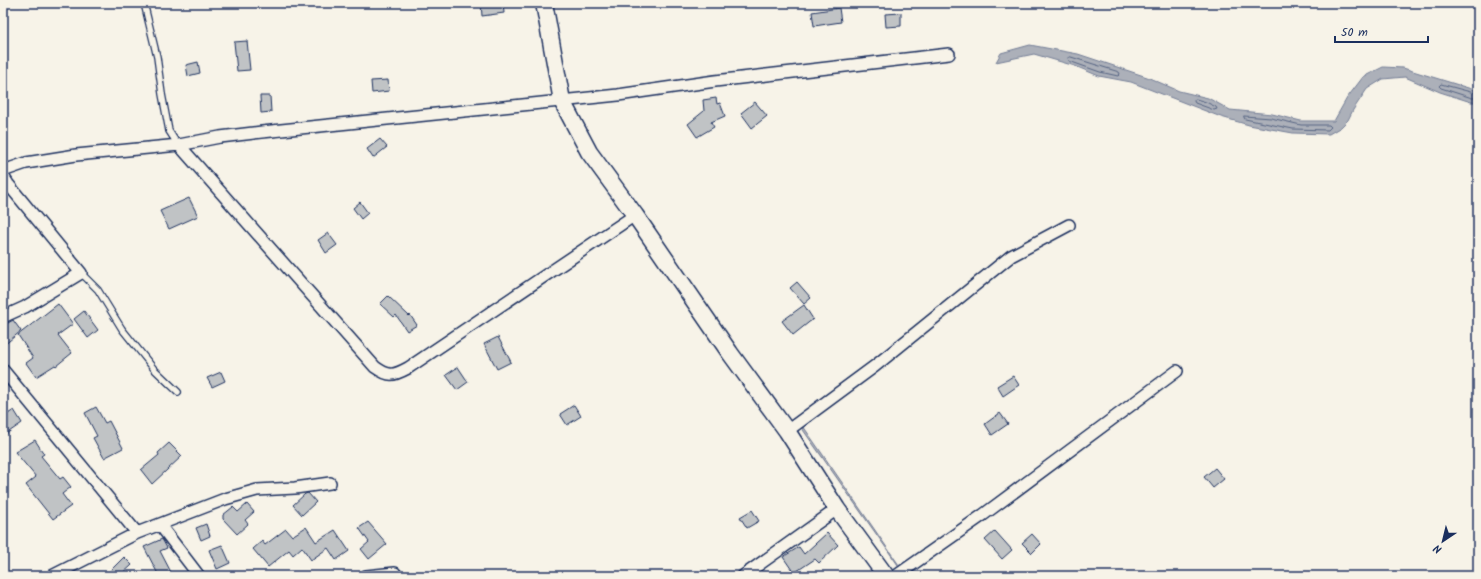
<svg xmlns="http://www.w3.org/2000/svg" width="1481" height="579" font-family="Kalam,sans-serif">
  <style>
    .water { fill: #acb0b9; stroke: #727c95 }
    .lines { fill: none; stroke-linecap: round; stroke-linejoin: round }
    .shore { stroke: #556382; stroke-width: 1 }
    .building { fill: #c0c3c5; stroke: #1b2f5e }
    .lane-casing { stroke: #1b2f5e; stroke-width: 8 }
    .street-casing { stroke: #1b2f5e; stroke-width: 14 }
    .secondary-casing { stroke: #1b2f5e; stroke-width: 19 }
    .lane { stroke: #f7f3e8; stroke-width: 5.5 }
    .street { stroke: #f7f3e8; stroke-width: 11 }
    .secondary { stroke: #f7f3e8; stroke-width: 16 }
  </style>
  <rect width="100%" height="100%" fill="#f7f3e8"/>
  <filter id="ink" filterUnits="userSpaceOnUse"><feTurbulence type="fractalNoise" baseFrequency=".025" numOctaves="2"/><feDisplacementMap in="SourceGraphic" scale="8" xChannelSelector="R" yChannelSelector="G"/><feConvolveMatrix kernelMatrix="1 2 1 2 8 2 1 2 1" color-interpolation-filters="sRGB"/></filter>
  <g filter="url(#ink)">
    <path class="water" d="M1030,45L1078,54L1147,77L1179,91L1208,98L1230,110L1272,114L1301,121H1334L1347,98L1363,77L1383,67L1403,68L1478,91V102H1471L1440,92L1405,77L1383,79L1367,89L1353,110L1348,120L1341,127L1329,134L1293,133L1249,125L1221,117L1131,82L1099,76L1075,66L1034,54L996,62L1001,53Z
      M803,426L899,565H898L801,427Z"/>
    <g class="lines">
      <path class="shore" d="M1071,57L1119,72L1120,74L1118,76L1100,72L1069,61L1068,58Z
        M1478,94L1441,84L1439,86L1441,88L1472,98H1478
        M1196,99L1206,102L1216,107L1217,109L1214,110L1195,103L1194,101Z
        M1244,116L1271,118L1301,125H1329L1331,127L1328,130L1293,129L1245,119Z"/>
    </g>
    <path class="building" d="M481,3H503L504,13L482,16Z
      M839,8L841,22L814,26L812,12Z
      M901,13V26L886,27L885,14Z
      M247,41L250,70L237,71L234,42Z
      M198,62L200,73L188,76L186,65Z
      M388,80L389,91L372,93L371,81Z
      M260,96H270L271,112L261,113Z
      M716,98L717,104L720,103L725,116L711,122L714,127L697,137L688,124L704,111L703,100Z
      M755,102L767,116L752,128L741,113Z
      M380,139L387,147L373,158L367,149Z
      M189,198L198,216L169,229L160,211Z
      M360,202L368,213L361,219L353,208Z
      M328,233L337,245L326,253L318,240Z
      M797,282L811,298L804,304L790,288Z
      M388,296L409,316L410,315L417,325L407,331L396,315L394,317L380,304Z
      M58,304L73,324L58,335L72,353L56,366L55,365L36,377L26,363L33,358L18,335Z
      M804,305L813,319L793,335L782,321Z
      M84,311L98,330L88,338L74,319Z
      M13,320L21,331L3,346V326Z
      M498,337L511,362L497,369L484,344Z
      M458,367L468,382L457,390L446,375Z
      M221,372L225,381L212,387L207,378Z
      M1013,376L1019,385L1003,396L997,386Z
      M574,405L581,416L567,425L560,414Z
      M96,407L105,423L109,421L123,448L104,458L93,438L97,436L85,413Z
      M14,410L22,423L3,436V417Z
      M1000,413L1008,424L992,435L985,424Z
      M35,440L44,454L41,456L60,479L63,477L71,487L62,494L71,506L53,519L26,485L36,477L15,452Z
      M169,443L182,456L152,484L141,470L159,455L158,453Z
      M1215,468L1224,479L1213,488L1204,477Z
      M308,493L316,502L302,515L293,505L305,494Z
      M247,504L254,512L245,520L248,524L237,534L223,519V515L233,507L238,512Z
      M752,510L759,521L747,528L740,517Z
      M368,522L387,544L369,559L361,549L369,542L359,528Z
      M206,524L210,536L201,540L196,528Z
      M306,527L316,542L335,530L349,551L336,560L328,548L311,560L302,547L293,555L289,550L268,567L253,549L262,541L265,545L286,529L292,536Z
      M995,531L1012,550L1002,559L985,540Z
      M827,533L838,545L819,563L815,559L794,573L783,557L799,547L804,554Z
      M1032,534L1041,544L1032,553L1022,543Z
      M162,539L167,548L160,551L173,576H159L144,547Z
      M222,545L230,563L217,569L209,550Z
      M124,557L132,565L120,576H105Z"/>
    <g class="lines">
      <g class="lane-casing">
        <path id="lane" d="M144,3L157,57L162,94L169,131L178,145
          M81,273L98,290L122,329L154,369L178,392"/>
      </g>
      <g class="street-casing">
        <path id="street" d="M179,145L375,367C389,377 393,376 408,368L635,215
          M3,171L26,163L76,155L179,145L220,137L262,132L618,95L715,81L949,54
          M3,176L8,184L81,273L25,307L3,317
          M3,370L137,533
          M787,431L875,366L1011,256L1069,225
          M160,525L199,576
          M52,576L137,533L225,499L257,490L295,488L330,483
          M366,576L395,573
          M743,576L837,509
          M896,576L983,515L1177,371"/>
      </g>
      <g class="secondary-casing">
        <path id="secondary" d="M544,3L562,101L589,152L635,215L730,353L787,431L837,509L886,576"/>
      </g>
      <use href="#lane" class="lane"/>
      <use href="#street" class="street"/>
      <use href="#secondary" class="secondary"/>
    </g>
  </g>
  <rect width="1481" height="579" fill="none" stroke="#f7f3e8" stroke-width="16"/>
  <rect x="8" y="8" width="1465" height="563" fill="none" stroke="#1b2f5e" stroke-width="1.5" filter="url(#ink)"/>
  <g transform="translate(1443 541) rotate(215)" stroke="#f7f3e8" stroke-width="3" paint-order="stroke">
  <path d="M0-3L7 15L0 10L-7 15Z" fill="#1b2f5e"/>
  <text y="-6" font-size="11" font-weight="bold" text-anchor="middle" fill="#1b2f5e">N</text>
  </g>
  <path d="M1335 36v6h93v-6" fill="none" stroke="#1b2f5e" stroke-width="2"/>
  <text x="1341" y="36" font-size="12" fill="#1b2f5e" stroke="#f7f3e8" stroke-width="3" paint-order="stroke">50 m</text>
</svg>
